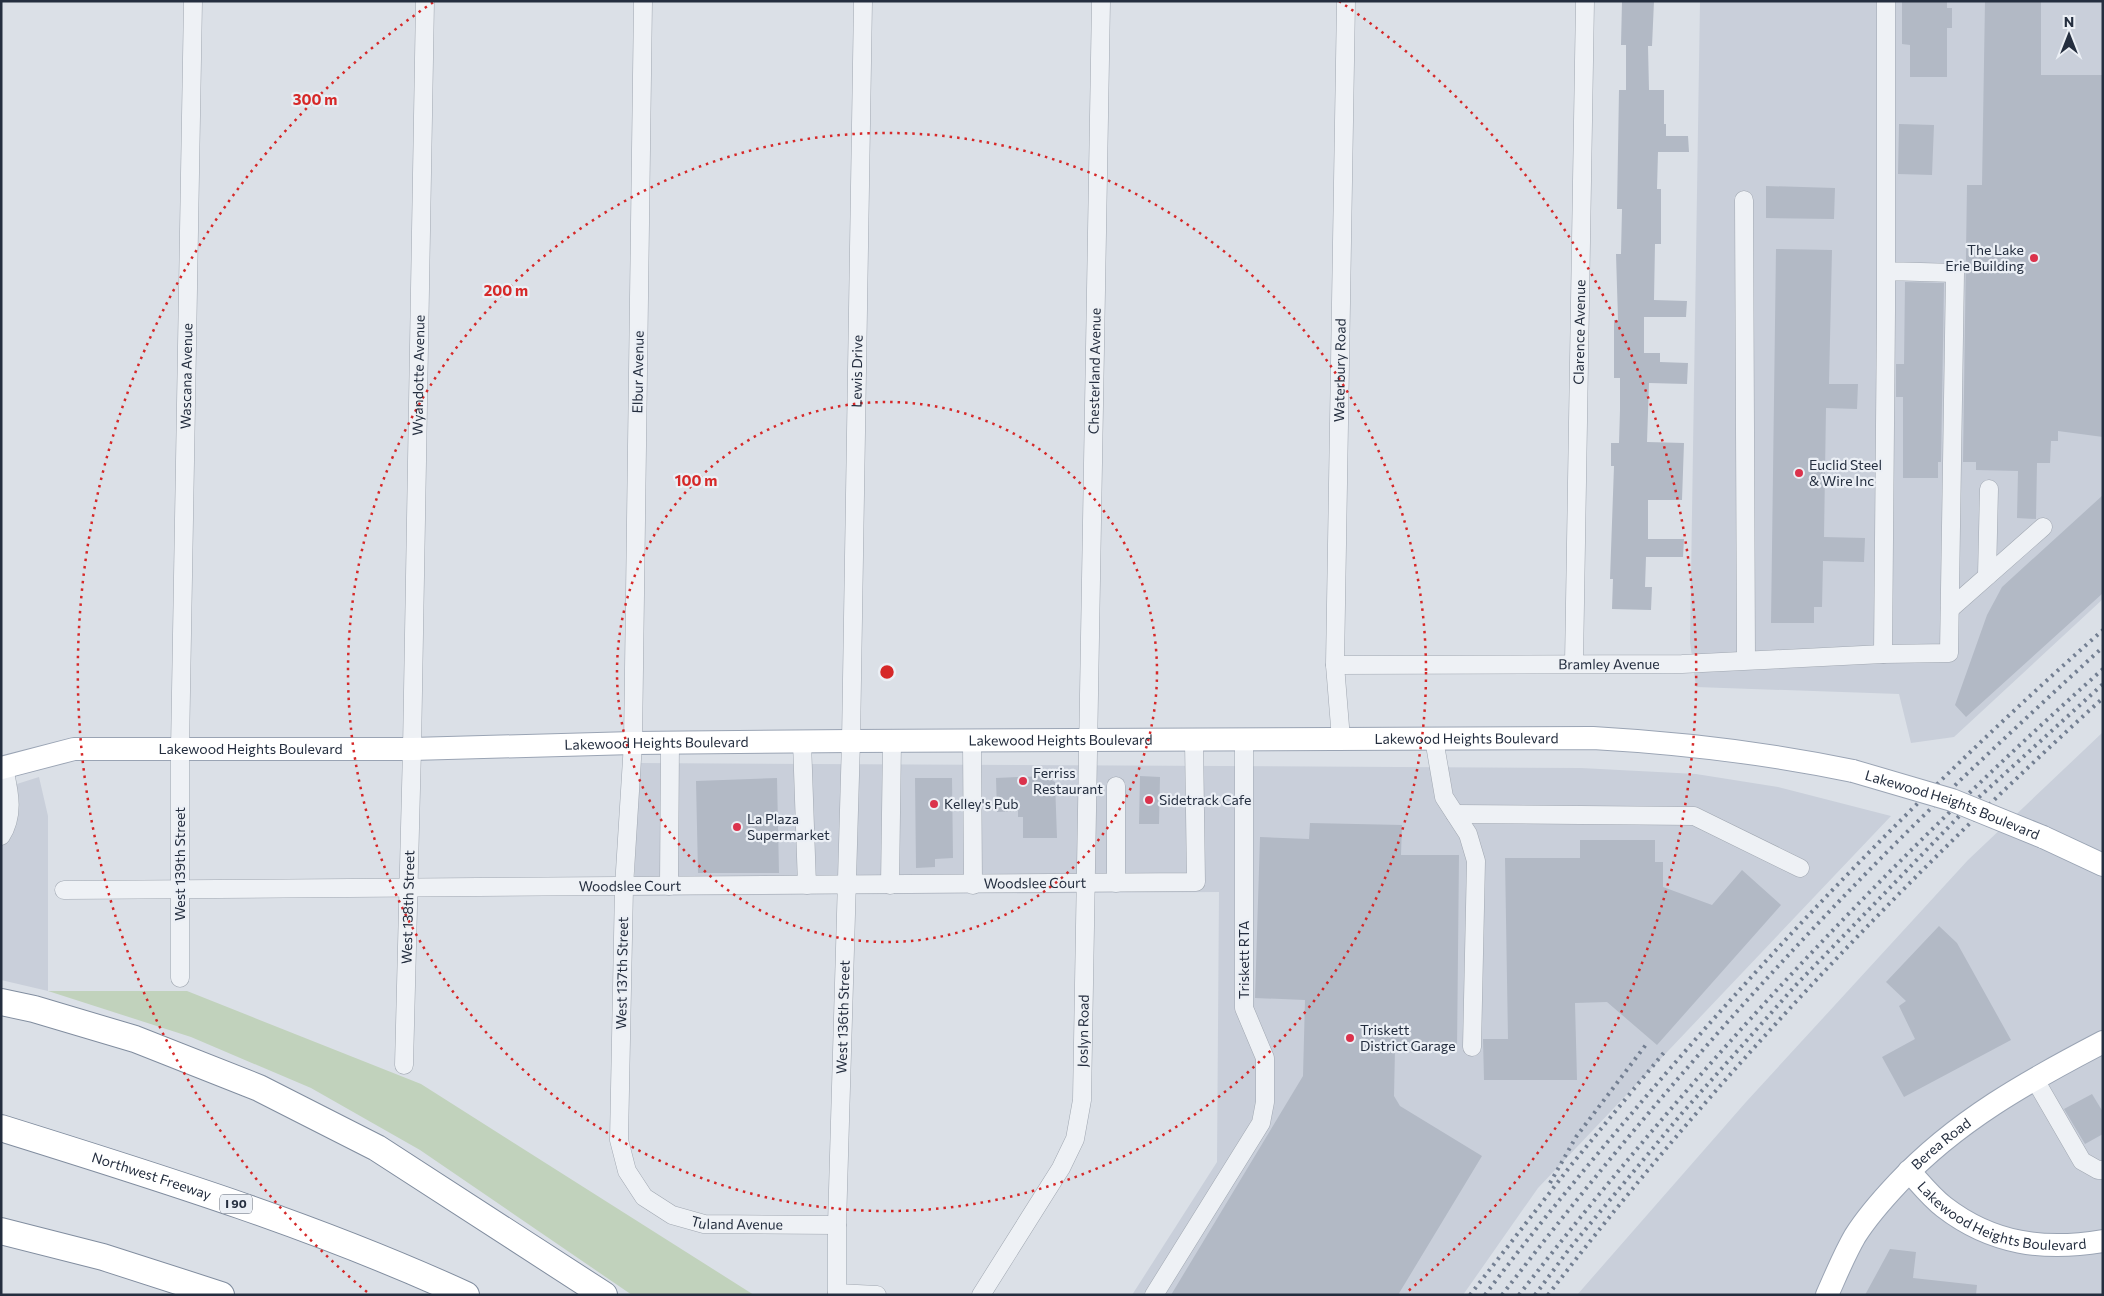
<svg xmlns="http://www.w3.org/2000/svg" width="2104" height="1296" font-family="Commissioner,sans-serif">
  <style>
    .built { fill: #c9cfda }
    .green { fill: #c1d2bc }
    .building { fill: #b2b9c5 }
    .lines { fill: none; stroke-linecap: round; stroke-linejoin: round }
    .minor-casing { stroke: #a0a7b1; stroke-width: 19 }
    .major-casing { stroke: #9aa4b4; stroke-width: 24 }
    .highway-casing { stroke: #818d9f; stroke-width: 28 }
    .minor { stroke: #eef1f5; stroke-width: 18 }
    .major { stroke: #fff; stroke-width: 22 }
    .highway { stroke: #fff; stroke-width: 26 }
    .rail { stroke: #737f92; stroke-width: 4; stroke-dasharray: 2.5 5; stroke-linecap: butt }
    .major-bridge-casing { stroke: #9aa4b4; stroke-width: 24; stroke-linecap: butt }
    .major-bridge { stroke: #fff; stroke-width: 22 }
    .ring { fill: none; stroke: #d62828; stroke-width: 2.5; stroke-dasharray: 2.5 5 }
    .poi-dot { fill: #db324c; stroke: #ebeff5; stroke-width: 2 }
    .labels { text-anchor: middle; stroke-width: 4.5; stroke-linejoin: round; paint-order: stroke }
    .shield { fill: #ebeff5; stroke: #606876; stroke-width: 1 }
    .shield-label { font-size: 12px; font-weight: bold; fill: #242e3f }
    .poi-label { font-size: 14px; fill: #242e3f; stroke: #ebeff5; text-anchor: start }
    .street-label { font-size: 14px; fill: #242e3f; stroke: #ebeff5 }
    .centre { fill: #d62828; stroke: #ebeff5; stroke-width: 2.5 }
    .ring-label { font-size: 15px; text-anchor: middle; font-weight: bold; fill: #d62828; stroke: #ebeff5; stroke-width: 4.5; stroke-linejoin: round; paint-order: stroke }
  </style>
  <rect width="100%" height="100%" fill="#dbe0e7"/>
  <path class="built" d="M1700,1H2103V599L1954,737L1911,743L1899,694L1696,687L1690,642Z
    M2103,732V1295H1577L1746,1102L1968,860Z
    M638,763L1581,768L1696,774L1778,787L1891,816L1538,1188L1463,1295H1132L1217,1162L1219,892L634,896Z
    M39,777L48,816V991L1,980V789Z"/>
  <path class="green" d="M48,991H187L421,1084L754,1295H632L420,1150L311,1088L191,1037Z"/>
  <path class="building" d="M1622,1H1654L1652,46H1648L1649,90H1664V124H1666V136H1688L1689,152H1658L1657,189H1661V244H1655L1654,300L1687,301L1686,317H1644V353H1660V362L1688,363L1687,384L1649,383L1647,442L1684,443L1682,500H1648V539H1684L1683,557H1646L1645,587H1652L1651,610L1612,609L1613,579H1610L1614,466H1611V443H1619L1620,410V378H1614V320H1618L1616,254H1621L1622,209H1617L1619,90H1626V45H1621Z
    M1902,1H1947V8H1952V28H1947V77H1910V45L1902,44Z
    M1985,1H2041V75H2103V437L2058,431V441H2051L2050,463H2037L2036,519L2017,518L2018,471L1976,470V462H1963L1967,185H1982Z
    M1899,124L1934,125L1932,175L1898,174Z
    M1766,186L1835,188L1834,219L1766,218Z
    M1776,249L1832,250L1829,384H1858L1857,409L1826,408L1824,537L1865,538L1864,562L1823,561L1822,607H1814V623H1771Z
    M1905,282L1944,283L1941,462H1938V478H1903V397H1896V364H1904Z
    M2103,495V593L1966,717L1955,705L1987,615L2002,587Z
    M1045,776L1055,782L1057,838H1023V817H1018V811L997,812L996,778Z
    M1140,776L1160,777L1159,824H1139Z
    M777,778L779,873H698L696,781Z
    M915,778H952L953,858L935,859V867L916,868Z
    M1310,823L1402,825L1401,855H1459L1457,1050L1395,1049L1394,1096L1400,1106L1482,1156L1398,1295H1171L1303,1076L1305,1000L1255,998L1260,837L1309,839Z
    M1580,840H1655V862H1663V887L1712,905L1742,870L1781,905L1657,1045L1607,1002L1575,1003L1577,1080H1484L1483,1039H1508L1505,858H1580Z
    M1939,926L1957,943L2011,1040L1904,1097L1882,1057L1915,1039L1899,1006L1906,1001L1886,982Z
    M2092,1094L2103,1112V1134L2085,1144L2064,1109Z
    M1890,1249L1916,1252L1913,1278L1977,1285L1976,1295H1865Z"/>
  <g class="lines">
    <g class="minor-casing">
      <g id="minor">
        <path id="s1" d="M643,1L633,743L624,887L619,1140L627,1171L644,1197L672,1215L704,1224L837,1225"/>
        <path d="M1886,1V311L1883,654L1949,653L1955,273L1886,271"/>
        <path d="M1744,200L1746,660"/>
        <path d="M1987,576L1989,489"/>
        <path d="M1950,609L2043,527"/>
        <path id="s2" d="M1574,663L1585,1"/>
        <path id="s3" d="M1335,665L1682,664L1883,654"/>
        <path id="s4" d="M1341,739L1335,665L1346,1"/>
        <path d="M1434,739L1444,797L1468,834L1476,861L1472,1047"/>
        <path d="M802,742L807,885"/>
        <path d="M972,742L973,885"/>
        <path d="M1116,786V883"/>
        <path d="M1455,814L1694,816L1800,868"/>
        <path d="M1,836C15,814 9,791 4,768"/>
        <path d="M890,885L892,742"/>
        <path d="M669,886L670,743"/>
        <path id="s5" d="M64,890L1196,882L1194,741"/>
        <path id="s6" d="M180,978V749L193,1"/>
        <path id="s7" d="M404,1065L412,749L425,1"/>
        <path d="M2034,1078L2082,1161L2098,1170H2103"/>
        <path d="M837,1293L877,1295"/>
        <path id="s8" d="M837,1295V1225L851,741L863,1"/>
        <path id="s9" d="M981,1295L1061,1168L1075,1139L1082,1100L1101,1"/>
        <path d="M1154,1295L1261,1123L1265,1102V1058L1244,1008V741"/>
      </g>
    </g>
    <g class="major-casing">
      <g id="major">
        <path id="s10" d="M1,768L74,749H412L633,743L851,741L1593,738C1681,743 1767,753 1853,771"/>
        <path d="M2043,837L2103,865"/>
        <path id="s11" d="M1909,1171C1920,1183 1931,1197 1944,1207C1992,1244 2044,1251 2103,1241"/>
        <path id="s12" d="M1827,1295C1836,1275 1844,1255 1855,1236C1867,1217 1882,1200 1898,1183C1956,1121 2028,1081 2103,1042"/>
      </g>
    </g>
    <g class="highway-casing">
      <g id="highway">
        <path d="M1,1002L34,1009L135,1039L259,1088L377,1148L604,1295"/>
        <path id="s13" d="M1,1128C158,1177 316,1226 466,1295"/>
        <path d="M1,1231L103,1257L221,1295"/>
      </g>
    </g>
    <use href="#minor" class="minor"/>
    <use href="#major" class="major"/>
    <use href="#highway" class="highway"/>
    <path class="rail" d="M1550,1183L1576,1137L1648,1042
      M1470,1295L1572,1164L1666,1050
      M1485,1295C1539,1223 1597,1154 1655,1086C1794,924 1943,771 2103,630
      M1502,1295C1628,1131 1765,973 1912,827C1974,766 2039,706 2103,647
      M1519,1295C1694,1069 1890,859 2103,669
      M1535,1295L1570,1248L1683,1112L1796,985L1965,810L2103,684
      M1548,1295C1714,1079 1902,881 2103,698"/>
    <g class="major-bridge-casing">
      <g id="major-bridge">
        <path id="s14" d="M1853,771L1952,800L2043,837"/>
      </g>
    </g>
    <use href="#major-bridge" class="major-bridge"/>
  </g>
  <g class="ring">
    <circle cx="887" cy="672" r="270"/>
    <circle cx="887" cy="672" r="539"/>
    <path d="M367 1292A809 809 0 0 1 435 1M1339 1A809 809 0 0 1 1407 1292"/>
  </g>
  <g class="poi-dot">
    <circle cx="2034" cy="258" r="5"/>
    <circle cx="1799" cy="473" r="5"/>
    <circle cx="1023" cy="781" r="5"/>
    <circle cx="1149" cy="800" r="5"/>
    <circle cx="934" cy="804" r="5"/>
    <circle cx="737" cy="827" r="5"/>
    <circle cx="1350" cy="1038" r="5"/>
  </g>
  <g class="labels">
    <rect class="shield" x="220" y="1194.5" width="32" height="19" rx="4"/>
    <g class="shield-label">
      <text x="236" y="1208">I 90</text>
    </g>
    <g class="poi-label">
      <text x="2024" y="255" text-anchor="end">The Lake<tspan x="2024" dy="16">Erie Building</tspan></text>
      <text x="1809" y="470">Euclid Steel<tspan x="1809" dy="16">&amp; Wire Inc</tspan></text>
      <text x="1033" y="778">Ferriss<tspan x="1033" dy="16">Restaurant</tspan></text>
      <text x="1159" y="805">Sidetrack Cafe</text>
      <text x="944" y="809">Kelley's Pub</text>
      <text x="747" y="824">La Plaza<tspan x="747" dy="16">Supermarket</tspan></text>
      <text x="1360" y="1035">Triskett<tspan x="1360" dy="16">District Garage</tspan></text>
    </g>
    <g class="street-label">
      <text dy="5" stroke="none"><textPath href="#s2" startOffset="331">Clarence Avenue</textPath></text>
      <text dy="5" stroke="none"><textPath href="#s4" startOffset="369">Waterbury Road</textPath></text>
      <text dy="5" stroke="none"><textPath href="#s8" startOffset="924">Lewis Drive</textPath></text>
      <text dy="5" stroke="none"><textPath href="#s9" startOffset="951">Chesterland Avenue</textPath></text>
      <text transform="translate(638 372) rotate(-89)" y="5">Elbur Avenue</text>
      <text dy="5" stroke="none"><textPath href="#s6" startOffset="602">Wascana Avenue</textPath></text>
      <text dy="5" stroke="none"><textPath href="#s7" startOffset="690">Wyandotte Avenue</textPath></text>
      <text dy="5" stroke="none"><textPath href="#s3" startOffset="274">Bramley Avenue</textPath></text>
      <text dy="5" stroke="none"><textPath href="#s10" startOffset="1468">Lakewood Heights Boulevard</textPath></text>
      <text dy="5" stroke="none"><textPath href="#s10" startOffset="1062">Lakewood Heights Boulevard</textPath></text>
      <text dy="5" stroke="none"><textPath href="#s10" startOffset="658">Lakewood Heights Boulevard</textPath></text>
      <text dy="5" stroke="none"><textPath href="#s10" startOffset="252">Lakewood Heights Boulevard</textPath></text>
      <text dy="5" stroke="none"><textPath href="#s14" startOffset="105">Lakewood Heights Boulevard</textPath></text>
      <text transform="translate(180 864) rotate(-90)" y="5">West 139th Street</text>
      <text dy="5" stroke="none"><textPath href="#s5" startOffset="971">Woodslee Court</textPath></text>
      <text dy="5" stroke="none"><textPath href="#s5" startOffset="566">Woodslee Court</textPath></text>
      <text dy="5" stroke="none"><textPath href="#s7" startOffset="158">West 138th Street</textPath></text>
      <text transform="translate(1244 960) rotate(-90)" y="5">Triskett RTA</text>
      <text transform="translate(622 973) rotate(-89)" y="5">West 137th Street</text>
      <text dy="5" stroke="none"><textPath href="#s8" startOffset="278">West 136th Street</textPath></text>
      <text dy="5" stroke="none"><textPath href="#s9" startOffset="291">Joslyn Road</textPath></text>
      <text dy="5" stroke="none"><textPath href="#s12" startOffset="192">Berea Road</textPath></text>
      <text dy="5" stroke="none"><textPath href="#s13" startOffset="158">Northwest Freeway</textPath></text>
      <text dy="5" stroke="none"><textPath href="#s11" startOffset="109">Lakewood Heights Boulevard</textPath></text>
      <text dy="5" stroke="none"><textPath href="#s1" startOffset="1302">Tuland Avenue</textPath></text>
    </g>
  </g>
  <circle cx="887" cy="672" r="8" class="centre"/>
  <g class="ring-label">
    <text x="315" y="105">300 m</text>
    <text x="506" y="296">200 m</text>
    <text x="696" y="486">100 m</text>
  </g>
  <rect width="2104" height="1296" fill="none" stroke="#242e3f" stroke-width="5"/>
  <g transform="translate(2069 35)" stroke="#ebeff5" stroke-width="4" paint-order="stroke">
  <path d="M0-4L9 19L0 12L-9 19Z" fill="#242e3f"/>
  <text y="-8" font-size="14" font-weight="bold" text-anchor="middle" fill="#242e3f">N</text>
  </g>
</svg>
